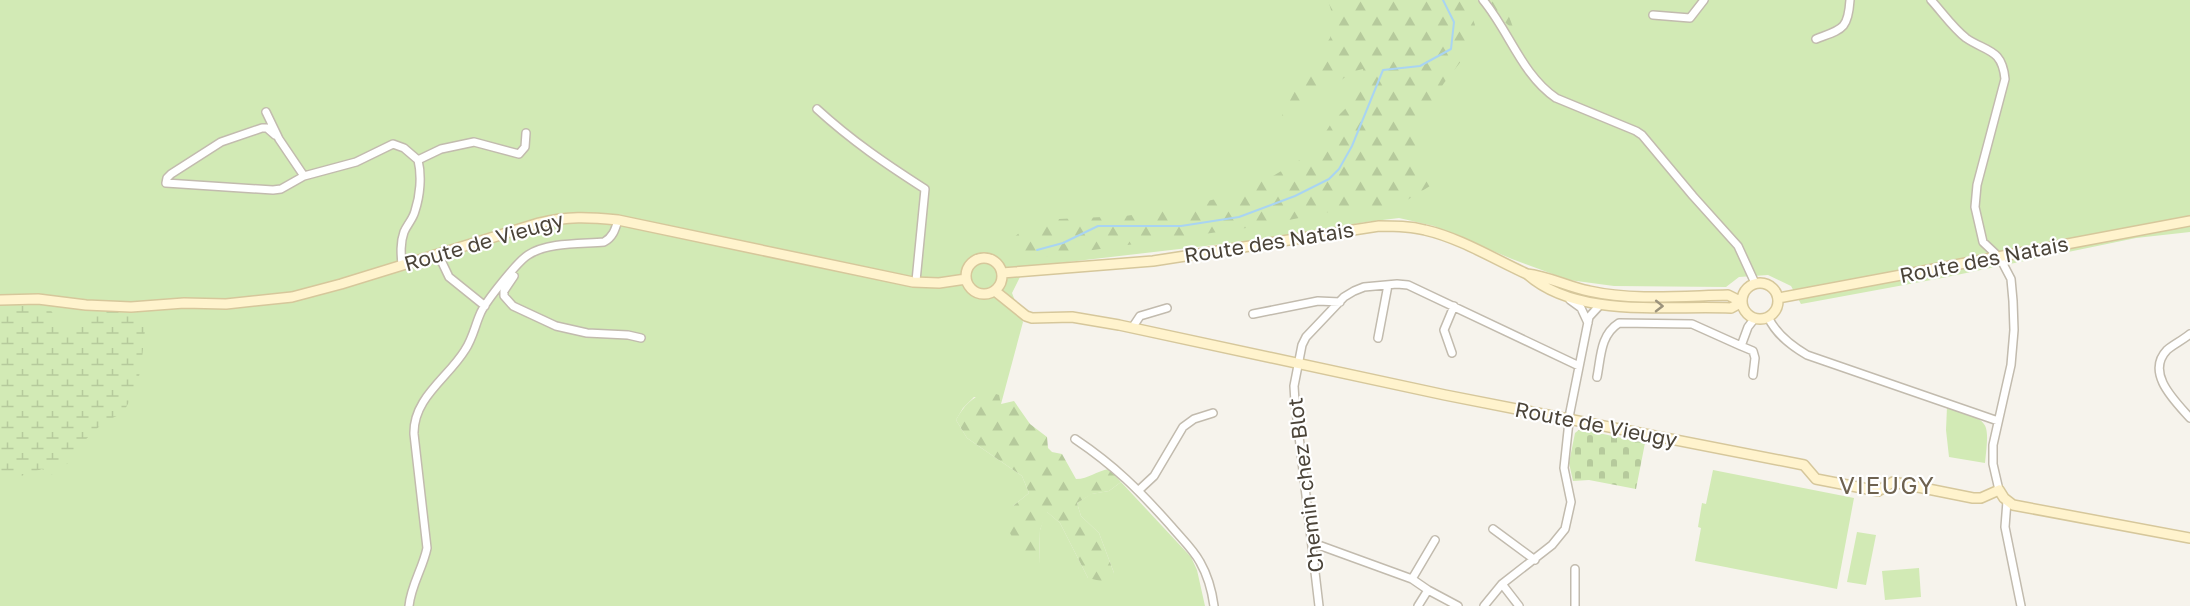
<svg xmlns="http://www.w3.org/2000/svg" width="2190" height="606" font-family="'Golos Text',sans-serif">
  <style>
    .green { fill: #d2eab5 }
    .forest { fill: url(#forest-firs) }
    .wetland { fill: url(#wetland-marsh) }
    .cemetery { fill: url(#cemetery-stones) }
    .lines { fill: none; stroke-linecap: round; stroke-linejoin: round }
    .stream { stroke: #a9d4f2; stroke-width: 2 }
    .street-casing { stroke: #c2bbae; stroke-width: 10 }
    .secondary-casing { stroke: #d6c79b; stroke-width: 12 }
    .street { stroke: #fff; stroke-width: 7 }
    .secondary { stroke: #fff3cd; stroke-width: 9 }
    .oneway { stroke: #9c937c }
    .labels { text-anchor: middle; stroke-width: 4.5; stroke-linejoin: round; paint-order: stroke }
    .street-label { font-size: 21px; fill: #4b4439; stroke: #fff }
    .quarter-label { font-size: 24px; letter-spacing: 1.5px; fill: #6e6250; stroke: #fff }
  </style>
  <defs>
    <pattern id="forest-firs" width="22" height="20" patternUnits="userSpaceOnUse" patternTransform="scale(1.5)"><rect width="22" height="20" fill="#d2eab5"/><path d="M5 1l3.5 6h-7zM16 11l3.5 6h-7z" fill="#b6ca9c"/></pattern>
    <pattern id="wetland-marsh" width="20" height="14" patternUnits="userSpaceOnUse" patternTransform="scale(1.5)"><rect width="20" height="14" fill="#d2eab5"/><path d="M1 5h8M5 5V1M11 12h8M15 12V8" fill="none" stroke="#b6ca9c"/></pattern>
    <pattern id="cemetery-stones" width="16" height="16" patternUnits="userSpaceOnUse" patternTransform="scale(1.5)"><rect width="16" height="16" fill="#d2eab5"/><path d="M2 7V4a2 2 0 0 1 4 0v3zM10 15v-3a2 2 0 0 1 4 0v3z" fill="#b6ca9c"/></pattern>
  </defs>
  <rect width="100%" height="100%" fill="#f6f3ec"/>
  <path class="green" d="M0,0H2190V232L2136,238L1942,278L1801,304L1791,286L1768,275L1739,277L1726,287L1614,286L1569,280L1512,259L1434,226L1399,218L1366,222L1274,238L1025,267L1012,293L1023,322L1001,404L974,397L963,408L956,420L967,438L1022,476L1029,493L1013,506L1039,564L1040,530L1046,511L1060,523L1088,578L1114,573L1099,533L1081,516L1077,503L1091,494L1109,491L1121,482L1191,557L1197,570L1205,606H0Z
    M1947,407C1989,423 1990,416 1985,463L1949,457L1946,430Z
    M1713,470L1854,498L1837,589L1695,561L1701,528L1698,527L1702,503L1706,504Z
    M1857,532L1876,535L1866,585L1847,582Z
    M1919,568L1921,597L1885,600L1882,571Z"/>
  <path class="forest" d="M1328,0H1466L1475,25L1473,46L1444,83L1420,121V159L1430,186L1399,205L1339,210L1253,227L1051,256L1026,258L1005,246L1020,232L1037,220L1125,216L1167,210L1216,199L1273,176L1313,152L1332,122L1355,99L1364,82L1363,69C1342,72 1298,119 1280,134L1276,127L1294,93L1330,38L1334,20Z
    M1479,0H1503L1514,30Z
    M987,391L999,395L1001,404L1014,401L1030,424L1047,437L1048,448L1052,452L1062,454L1076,479C1089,479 1096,471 1109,469L1121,482L1109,491L1092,494L1077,503L1081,516L1099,533L1114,573L1109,583L1088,578L1060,523L1047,512L1040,530L1039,565L1028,569L1005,523L1013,506L1029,493L1022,476L967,438L956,420C964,405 972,398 987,391Z"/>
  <path class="wetland" d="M33,303C54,309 53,310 58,330C79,329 81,320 98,313C112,307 132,317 146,320L141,368L136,389L123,413L104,422L83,442L71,461L51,475L42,469L3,482H0V307Z"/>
  <path class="cemetery" d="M1580,429L1645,443L1636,489L1589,480L1573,481L1569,463L1575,433Z"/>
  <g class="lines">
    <path class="stream" d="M1037,250L1063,243L1098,226H1181L1239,217L1295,196L1329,179L1339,169L1352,146L1383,70L1420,66L1451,49L1454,22L1443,0"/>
    <g class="street-casing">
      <path id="street" d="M1483,0C1509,31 1522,75 1556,98L1636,131L1642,135L1693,196L1738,246L1755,283
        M1931,0C1942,12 1953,28 1966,38C1986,52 2002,48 2005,79L1977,185L1975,207L1983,242L2000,258L2011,279L2013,301L2014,330L2011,365L1993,445V464L1999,490
        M1653,15L1690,18L1704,0
        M1816,39C1842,29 1848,30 1850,0
        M817,109C852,141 886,164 925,189L916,281
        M266,112L279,139L304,176L356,162L393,144L404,148L418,160C422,176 420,196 415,211C413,219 407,225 404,232C400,243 401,254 402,265
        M275,135L267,128H262L221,142L171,174L167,178L166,183L273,190L281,189L304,176
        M418,160L441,149L474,142L519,154L525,147L526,133
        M438,254L449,277L485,306
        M514,276L504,291V296L513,306L556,326L587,333L628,335L641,338
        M1570,300L1581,308L1588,323
        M1253,314L1318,301L1340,302
        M1768,317C1776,334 1790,345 1807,355L1998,421
        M1132,328L1140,316L1167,308
        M2190,334C2183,340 2174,344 2167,350C2145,373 2175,401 2190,418
        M1378,338L1388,285
        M1741,346L1753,351L1755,358L1753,375
        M1452,353L1444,330L1454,306
        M1597,377C1601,357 1600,335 1619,323L1692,324L1741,346L1748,327L1755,318
        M1075,439C1115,466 1139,490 1171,526C1181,538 1193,549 1200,562C1208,576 1212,591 1214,606
        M1139,490L1154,476L1183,427L1194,419L1213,413
        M2007,501L2005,527L2021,606
        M1493,529L1535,560
        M1313,543L1412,579L1428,590L1458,606
        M1575,569V606
        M1412,579L1435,540
        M1502,584L1519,606
        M409,606C411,585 423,568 427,548L414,434C413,398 448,378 465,350C473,338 475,325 481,312C487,300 517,262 528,255C548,242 581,244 604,242C613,237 615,230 618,220
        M1319,606L1295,402L1294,386L1302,345L1306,337L1344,297L1354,291L1364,287L1397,284L1408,285L1579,366
        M1418,606L1428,590
        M1484,606L1502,584L1552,545L1565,529L1571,502L1564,468L1570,412L1589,317L1600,305"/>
    </g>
    <g class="secondary-casing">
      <path id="secondary" d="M966 276a18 18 0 1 1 36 0a18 18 0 1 1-36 0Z
        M1002,273L1153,261L1379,226C1395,226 1410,226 1425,230C1460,238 1494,259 1527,274C1577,319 1668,305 1731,308L1742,302
        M1527,274C1548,276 1568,287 1589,291C1634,301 1683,296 1728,295L1742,302
        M1742 301a18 18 0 1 1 36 0a18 18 0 1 1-36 0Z
        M995,291L1026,316L1032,318L1072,317L1119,325L1445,395L1804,465L1816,479L1878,491L1893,482L1973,498H1981L1999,490L2004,498L2013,505L2190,538
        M1778,298L2190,221
        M0,300L38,299L86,305L131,307L184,303L226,304L292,297L341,284L539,223C568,216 588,217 618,220L913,282L939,283L966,279"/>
    </g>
    <use href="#street" class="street"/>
    <use href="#secondary" class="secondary"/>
  </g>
  <defs><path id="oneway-chevron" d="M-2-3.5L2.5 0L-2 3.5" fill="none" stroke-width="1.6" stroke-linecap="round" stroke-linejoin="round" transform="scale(1.5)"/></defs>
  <use class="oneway" href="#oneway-chevron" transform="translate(1659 306) rotate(1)"/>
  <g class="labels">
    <g class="street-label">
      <text transform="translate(484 242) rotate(-16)" y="7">Route de Vieugy</text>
      <text transform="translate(1269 243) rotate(-9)" y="7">Route des Natais</text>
      <text transform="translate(1984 260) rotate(-11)" y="7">Route des Natais</text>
      <text transform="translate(1596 425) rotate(11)" y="7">Route de Vieugy</text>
      <text transform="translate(1306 485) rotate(-97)" y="7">Chemin chez Blot</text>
    </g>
    <g class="quarter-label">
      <text x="1887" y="494">VIEUGY</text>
    </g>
  </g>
</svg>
